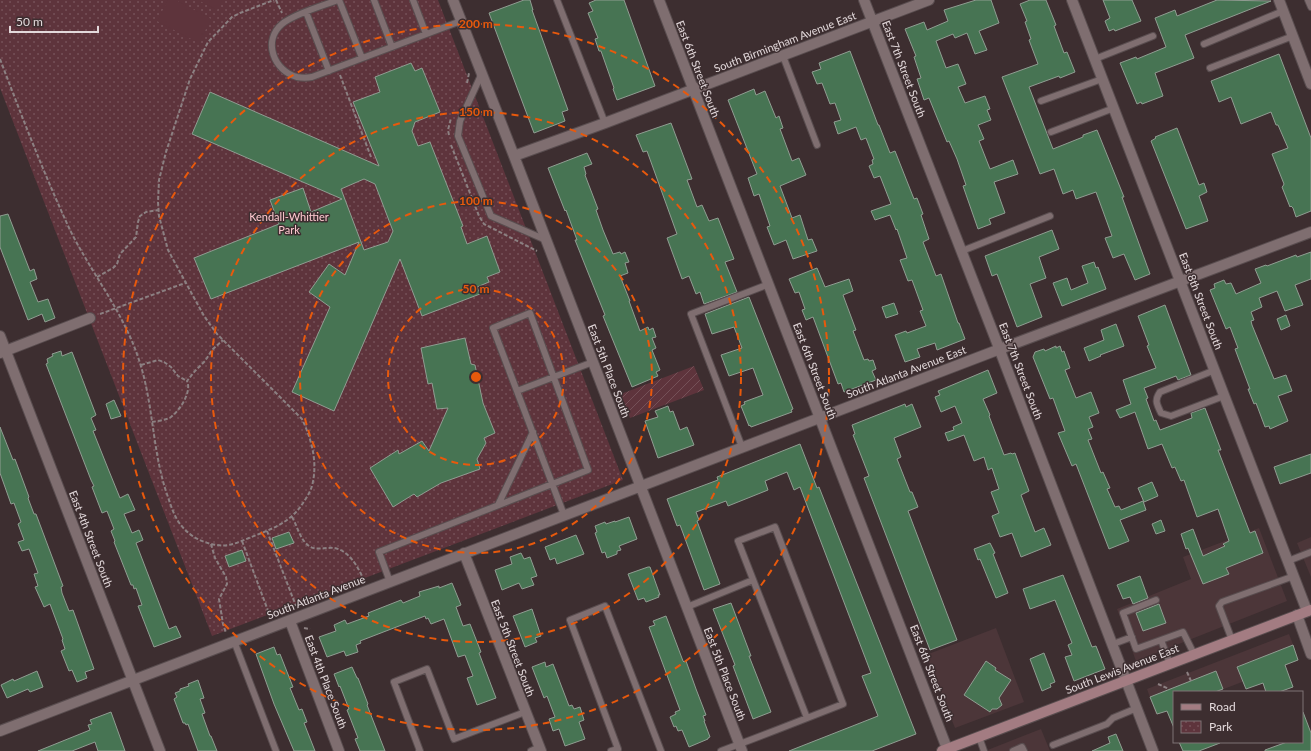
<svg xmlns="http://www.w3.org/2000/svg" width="1311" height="751" font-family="Lato,sans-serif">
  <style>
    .built { fill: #4c3639 }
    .park { fill: url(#park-dots) }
    .garden { fill: url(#garden-furrows) }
    .pitch { fill: #5e343c }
    .building { fill: #477453; stroke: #909d92; fill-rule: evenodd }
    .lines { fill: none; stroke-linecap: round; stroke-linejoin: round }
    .service-casing { stroke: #594d4f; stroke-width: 8 }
    .minor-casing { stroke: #594d4f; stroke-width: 12 }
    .tertiary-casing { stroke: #594d4f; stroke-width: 12 }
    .secondary-casing { stroke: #594d4f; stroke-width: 12 }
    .path { stroke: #8c8082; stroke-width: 2; stroke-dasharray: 4 2; stroke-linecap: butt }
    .service { stroke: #7f6e70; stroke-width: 6 }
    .minor { stroke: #7f6e70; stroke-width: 10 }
    .tertiary { stroke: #7f6e70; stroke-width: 10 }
    .secondary { stroke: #a37c82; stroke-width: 10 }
    .ring { fill: none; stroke: #e8590c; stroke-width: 2; stroke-dasharray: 7 5 }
    .labels { text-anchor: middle; stroke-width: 3; stroke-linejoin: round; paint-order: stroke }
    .street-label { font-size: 11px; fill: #e3d9db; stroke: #3d2e30 }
    .park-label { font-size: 11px; fill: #ffcad1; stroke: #3d2e30 }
    .centre { fill: #e8590c; stroke: #3d2e30; stroke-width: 2 }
    .ring-label { font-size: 12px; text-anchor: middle; font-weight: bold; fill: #e8590c; stroke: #3d2e30; stroke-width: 3; stroke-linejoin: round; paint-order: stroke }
  </style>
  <defs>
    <pattern id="park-dots" width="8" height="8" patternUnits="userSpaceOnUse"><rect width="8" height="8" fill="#5e343c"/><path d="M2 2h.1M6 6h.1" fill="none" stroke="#755158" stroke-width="1.8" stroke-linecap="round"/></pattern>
    <pattern id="garden-furrows" width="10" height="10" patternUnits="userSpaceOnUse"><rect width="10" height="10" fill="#5e343c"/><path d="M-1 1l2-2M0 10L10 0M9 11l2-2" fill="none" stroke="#755158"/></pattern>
  </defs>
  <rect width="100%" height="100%" fill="#3d2e30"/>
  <path class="built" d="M1259,528L1287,601L1136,661L1117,609L1191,579L1183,557Z
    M1311,537V577L1297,543Z
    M996,628L1024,702L955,728L926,655Z
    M1289,634L1299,660L1216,692H1174V708L1156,715L1147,689Z
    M1041,729L1050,751H985Z"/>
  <path class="park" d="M0,0H438L623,480L212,636L0,88Z"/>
  <path class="garden" d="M694,366L704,390L630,418L621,394Z"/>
  <path class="pitch" d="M168,0H176L211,19L199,43L157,21Z
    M198,0H222L217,10Z"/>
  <path class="building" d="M524,0H530L533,10H532L568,110L562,112L565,121L534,133L489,13Z
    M596,0H624L655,86L617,100L613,89L614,88L601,51H599L595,39L598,38L588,13L593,11L589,3Z
    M976,0H991L999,23L979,31L987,50L975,54L967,33L955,38L953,34L936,41L946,68L958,64L966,84L958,87L965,103L985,96L990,109L987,110L991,120L978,125L984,139L979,141L990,169L1013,160L1018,174L994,182L1005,213L989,219L991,224L978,229L963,186L966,185L957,159L949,141L947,142L929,98L924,100L917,79L921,78L914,57L916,56L905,29L924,22L927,30L948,21L944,10Z
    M1030,0H1046L1056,25L1054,26L1064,53L1067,52L1075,72L1060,78L1059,76L1029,87L1053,149L1083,137V135L1097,130L1124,197H1122L1150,274L1135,280L1124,254L1113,258L1105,238L1112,236L1096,192L1076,199L1073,190L1063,194L1054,169L1040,174L1002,77L1038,64L1029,40L1031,39L1025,22L1027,21L1020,4Z
    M1103,0H1132L1141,21L1115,31L1114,29L1109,31L1105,21L1110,18Z
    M1217,0L1271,1L1185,35L1194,58L1155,73L1163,96L1142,104L1141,102L1137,104L1120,63L1136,57L1137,59L1166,47L1155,18L1175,10L1177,16Z
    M850,51L878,125H879L890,153L895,151L914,199L917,198L923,214L921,215L929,239L923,242L936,276L941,274L958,323H959L965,339L937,350L935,343L917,349L920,357L905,362L895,335L906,331L907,333L926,326L920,311L923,310L912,280L908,281L900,260L907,258L897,229L896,230L890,215L875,220L871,211L891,204L880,176L874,178L869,166L873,164L872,160L874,159L866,138L861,140L856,127L838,134L834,122L841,120L835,103L830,104L822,83L817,84L812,72L821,69L819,63Z
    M1279,54L1311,138V211L1296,217L1293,208L1291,206L1290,207L1282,187L1283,186L1284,184L1272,154L1288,148L1278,125H1276L1271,112L1241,124L1231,97L1219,102L1211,81Z
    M411,63L415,71L422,68L440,112L415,122L412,131L418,146L430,142L463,226L461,227L467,244L487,236L500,272L487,277L489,282L477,287L480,294L422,316L400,259L334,411L292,392L330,307L309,292L329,264L345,275L359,242L211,299L194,258L279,224L270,200L303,188L311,212L342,199L192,134L210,92L379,166L353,102L380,92L375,77ZM364,179L375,184L393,231L388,242L364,250L341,189Z
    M754,89L756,95L765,91L776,118L779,116L783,128L780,129L792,161L799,158L806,175L780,186L792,218L800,215L808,240L812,239L817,251L793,259L786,240L774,245L767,227L770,226L759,194L754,196L748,178L757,174L728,100Z
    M671,123L692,179L687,180L697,207L702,205L709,221L718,218L734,259L725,262L737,292L704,304L700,292L696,294L689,276L682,279L667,238L677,234L647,151L643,152L636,135Z
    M1177,128L1199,185L1204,183L1207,192L1199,196L1208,221L1186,229L1151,141L1156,138L1155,137Z
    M587,153L592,164L584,167L586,174L585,175L598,209L596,210L603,230L613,254L620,252L621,254L625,252L629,262L625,263L628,273L620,276L630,301H629L640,331L648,327L649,330L653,328L656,337L652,338L656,348L652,350L660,370L656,372L658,376L632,387L603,316L605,315L575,240H577L566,210L565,211L548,168Z
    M8,214L30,271L34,269L37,279L30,282L38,302L48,299L55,318L45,322L42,314L28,320L0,247V216Z
    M1052,230L1059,249L1039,257L1046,278L1030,284L1042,317L1017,327L997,274L992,276L985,256Z
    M1311,252V279L1295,285L1303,305L1285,311L1277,291L1259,298L1262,307L1251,312L1254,320L1251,321L1252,325L1274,379L1286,375L1292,391L1278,396L1288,421L1270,429L1269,426L1265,427L1256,403L1254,404L1248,389H1250L1235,349L1238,348L1230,327L1226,329L1210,290L1215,288L1214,284L1224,280L1226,284L1231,283L1236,294L1261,283L1255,269L1266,265L1267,266L1296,255L1297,257Z
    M1094,262L1096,268L1098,267L1106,289L1062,306L1053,283L1067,278L1071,290L1088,283L1082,266Z
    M817,268L825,287L849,279L853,291L843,295L856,330L853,331L864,360L868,359L869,361L873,360L876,369L872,371L876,380L844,392L841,383L838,384L813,317L806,320L802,310L805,309L799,292L795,293L789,279Z
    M749,297L793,409L791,410L792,412L751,427L750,425L749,426L741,406L745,404L744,402L763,395L753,368L729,376L721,355L742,348L734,327L712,334L705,314Z
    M894,303L898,314L886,318L882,307Z
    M1165,305L1191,375L1178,380L1176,376L1144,388L1148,398L1146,399L1154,421L1156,420L1160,430L1192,418L1191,413L1205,408L1221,450H1218L1250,533L1255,531L1263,553L1226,568L1229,574L1203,584L1188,548L1186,549L1181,534L1193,529L1203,556L1225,546L1223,544L1229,541L1218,509L1197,517L1184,480L1181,481L1175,467L1172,468L1162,444L1148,449L1135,412L1120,418L1116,410L1131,404L1123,380L1156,368L1147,346L1149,345L1138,316Z
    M1286,315L1290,326L1281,330L1277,319Z
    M1116,324L1124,346L1100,355L1101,356L1089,361L1084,348L1104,340L1101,330Z
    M465,338L471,364L475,365L483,403L495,433L484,438L486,443L477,459L480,469L441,483L417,497L414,494L393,507L370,468L398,450L399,454L422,441L429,451L448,408L437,409L432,383L428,384L421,348Z
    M1056,346V348L1060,346L1062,352L1064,351L1070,368L1065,370L1076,398L1091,392L1099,413L1089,417L1093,427L1088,429L1092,439L1088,440L1101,473L1103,472L1110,488L1107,489L1115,507L1119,506L1121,510L1143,501L1146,510L1120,520L1129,541L1109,549L1076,464L1072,466L1058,433L1065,431L1053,398L1050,399L1033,357L1035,352L1044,349L1045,351Z
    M61,351L62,356L72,352L96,415L91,418L96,430L93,431L109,471L120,498L128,494L135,510L124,514L132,533L139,530L143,540L136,543L169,629L176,626L181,637L154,647L138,606L142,605L136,588L134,589L133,585H131L114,542L115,541L111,531L114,529L107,511L102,513L92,487L94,486L91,480L46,364L48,363L47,359L53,356L52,354Z
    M988,370L997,393L983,399L990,415L989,416L1004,455L1011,453L1012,454L1015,453L1029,491L1021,495L1035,532L1044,528L1051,545L1021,557L1012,533L1000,537L992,516L999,513L991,492L999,489L992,468L988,470L984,457L974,461L964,435L948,441L945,433L954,430L953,427L962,423L955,406L941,412L935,397L940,395L938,391Z
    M114,400L121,416L111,419L106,404Z
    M905,404L906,407L912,404L921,427L894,438L901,457L897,459L910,492H912L918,507L908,511L957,640L930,650L864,478L869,476L853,435L855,434L852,425Z
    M668,406L670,412L673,411L680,430L687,427L694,445L658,458L645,421L658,417L655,411Z
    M0,427L13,460L15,459L29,497L28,498L34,514H36L63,586L61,587L62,593L69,611L73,610L94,669L85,672L87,678L77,682L72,670L69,671L61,651L65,649L62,640L63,639L50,604L44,607L35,587L38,586L34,574L38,573L29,549L22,551L18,542L24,540L18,524L21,522L14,503L11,504L0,473Z
    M800,444L817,488L819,487L916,734L872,751H789L878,716L862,676L871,673L800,487L794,490L787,472L765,481L768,490L728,506L726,501L696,512L699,520L697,521L720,584L704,590L680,525L677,526L667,499L718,480L717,477Z
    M1311,454V473L1280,484L1274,467Z
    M1152,482L1158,496L1144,502L1138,488Z
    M629,517L637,539L619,546L621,550L617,551V554L607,558L605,552L602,553L595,533L597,532L595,526L605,522L606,524L615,521V522Z
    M1161,520L1165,531L1156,534L1152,524Z
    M289,532L294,543L276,549L272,538Z
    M576,535L584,554L557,564L555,558L550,560L545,547Z
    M990,543L995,553L993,554L1008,593L996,598L980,559L978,560L974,549Z
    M242,550L246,561L229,567L225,556Z
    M521,553L524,559L530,557L537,576L531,578L534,585L522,589L519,583L502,590L495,570L512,564L510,557Z
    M648,567H650L660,595H658L659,597L646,602L644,598L638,600L628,574Z
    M1063,575L1092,647L1096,646L1105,669L1074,681L1065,657L1072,655L1068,645L1072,643L1055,600L1030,609L1023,589Z
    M1140,576L1148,598L1133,604L1130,597L1123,599L1117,585Z
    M452,583L461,605L456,607L463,626L470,624L481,652L479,653L496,698L477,705L467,678L473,676L465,655L458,657L444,619L431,624L428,618L426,619L425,616L360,641L361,643L356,645L358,652L346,656L344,651L327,657L319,637L336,631L334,625L345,620L347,624L369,616L368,613L401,600L403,603L420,596L419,592L439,586V588Z
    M731,603L751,656H749L771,712L753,719L733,666L735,665L713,609Z
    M1159,604L1166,623L1143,631L1136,613Z
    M532,609L541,636L535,638L537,642L525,647L513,616Z
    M666,616L683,661L684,662L686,661L696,689L706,715L703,716L705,721H704L710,737L708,738V739L689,747L682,730L678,731L676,726L674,727L670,717L676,714L675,712L680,710L649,627L655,625L653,621Z
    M1293,645L1298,660L1285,665L1293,687L1279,692H1266L1263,683L1246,689L1237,667Z
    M274,647L277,655L280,654L293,687L290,688L299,710L302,709L307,722L304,723L315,751H294L274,704L256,654Z
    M1044,653L1055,682L1050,684L1051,687L1042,691L1030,659Z
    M986,661L996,668L995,670L1011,680L999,698L1002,705L997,709H992L990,712L964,695Z
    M545,662L546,667L553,664L569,706L572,705L574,709L580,707L584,720L579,722L585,739L565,746L559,729L553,731L549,719L555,717L547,696L544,698L532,667Z
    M352,667L357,678H358L368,704L367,705L385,751H360L355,739L358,738L347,710L349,709L340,686L339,687L334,674Z
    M37,671L43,687L30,692L28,689L7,698L1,685L13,679L14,681Z
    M1216,671L1223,689L1215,692H1174V728L1167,711L1157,714L1150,697Z
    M198,680L204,698L200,699L205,713L202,714L210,736H211L217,751H198L188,724L186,725L185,723H183L174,699L177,697L175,693L180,691V689L189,686L188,684Z
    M111,712L125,751H98L95,742L72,751H38L90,730L88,725L92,724L90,720Z
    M1302,712H1303L1311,733V751H1265V750L1287,742H1302Z
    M1116,734L1123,751H1092L1110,743L1108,737Z
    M1179,742H1220V743L1199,751H1183Z"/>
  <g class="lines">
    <g class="service-casing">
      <path id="service" d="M338,0C322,6 294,14 282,24C262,41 274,71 297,77C302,78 307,78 312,77L461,21
        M339,0L362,58
        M374,0L392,47
        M413,0L426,34
        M557,0L605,123
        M1308,0L1311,7
        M306,12L329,71
        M1204,44L1283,11
        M783,56L817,145
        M1095,59L1153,36
        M1210,68L1293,36
        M482,73L460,121L458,136L491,216L546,240
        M1041,101L1102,79
        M1051,132L1114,108
        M962,251L1050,216
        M1215,370L1160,392C1154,401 1157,404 1161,413L1171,416L1224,396
        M517,391L593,362
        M742,447L691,314L769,284
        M498,505L533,432
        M1288,561L1311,552
        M390,582L379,552L588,470L530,313L493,328C517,390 540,453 564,515
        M1156,600L1123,613L1136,649L1183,632L1194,654
        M687,607L753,580
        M1161,640L1170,664
        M1232,640L1219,606L1222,602L1294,576
        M234,641L276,751
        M1113,644L1132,637
        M979,737L984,751
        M1053,745L1107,724L1113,718L1137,708
        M419,751H420L394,682L427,669L454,739L525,712
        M531,751L540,747
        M611,751L618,749L570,620L605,606L661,751
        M721,751C762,736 802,720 843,704L775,527L738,541L807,718
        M1013,751L1022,747L1024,751"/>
    </g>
    <g class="minor-casing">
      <path id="minor" d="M453,0L514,156L742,751
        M864,0L994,335L1153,751
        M1072,0L1307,611
        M1279,0L1311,84
        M514,156L605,123L929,0
        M0,336L160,751
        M0,353L90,318
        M464,553L541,751
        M1297,615L1311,654
        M290,621L339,751
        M0,731L1000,349L1311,232"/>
    </g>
    <g class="tertiary-casing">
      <path id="tertiary" d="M659,0L948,751"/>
    </g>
    <g class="secondary-casing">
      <path id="secondary" d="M942,751L1311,610"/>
    </g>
    <path class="path" d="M276,0L282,13
      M0,59C22,117 44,174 70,230C92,274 124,313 139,360C154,405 152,453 168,497C171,506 174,516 180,524C189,536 202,543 217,545C229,547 239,542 249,538C269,530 288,524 301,506C305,500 310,493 312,486C318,463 312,440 302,419L217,334L204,316L168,250L159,216L158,202L159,180L166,152L190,79L208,42L232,17L240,13L274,0
      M340,75L371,157
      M467,83L469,73
      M449,135L448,130L451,118
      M451,145L479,216L484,224L537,251
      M97,277L113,268L117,264L120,254L136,237L138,222L140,216L146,212L159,210
      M100,314L185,283
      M141,365L158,360L164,362L171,367L178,376L187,381
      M152,422C158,421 166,420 171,417C180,410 192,392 187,381L195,371L205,361L212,350L223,340
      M292,517C297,525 300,540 309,546C316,551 326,547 334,548C349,550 359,568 364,581
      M267,531L296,606
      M242,541L270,616
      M211,544L215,558L226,577L227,584L219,599L223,624L226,633
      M304,628L310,629
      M1187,672L1191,681
      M1158,684L1169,689"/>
    <use href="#service" class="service"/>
    <use href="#minor" class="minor"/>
    <use href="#tertiary" class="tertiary"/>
    <use href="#secondary" class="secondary"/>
  </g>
  <g class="ring">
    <circle cx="476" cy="377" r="88"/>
    <circle cx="476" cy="377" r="176"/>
    <circle cx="476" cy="377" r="265"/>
    <circle cx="476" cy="377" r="353"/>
  </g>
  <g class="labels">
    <g class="street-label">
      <text transform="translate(785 42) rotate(-21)" y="4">South Birmingham Avenue East</text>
      <text transform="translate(698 69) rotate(69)" y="4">East 6th Street South</text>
      <text transform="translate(904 69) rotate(69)" y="4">East 7th Street South</text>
      <text transform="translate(1201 301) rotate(69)" y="4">East 8th Street South</text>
      <text transform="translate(609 371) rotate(69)" y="4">East 5th Place South</text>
      <text transform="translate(815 371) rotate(69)" y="4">East 6th Street South</text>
      <text transform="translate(1021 371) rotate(69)" y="4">East 7th Street South</text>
      <text transform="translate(906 372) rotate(-21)" y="4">South Atlanta Avenue East</text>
      <text transform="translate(91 539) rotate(69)" y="4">East 4th Street South</text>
      <text transform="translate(316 597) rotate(-21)" y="4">South Atlanta Avenue</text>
      <text transform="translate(513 648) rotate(69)" y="4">East 5th Street South</text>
      <text transform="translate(1122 669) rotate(-21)" y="4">South Lewis Avenue East</text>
      <text transform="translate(932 673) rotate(69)" y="4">East 6th Street South</text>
      <text transform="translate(725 674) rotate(69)" y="4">East 5th Place South</text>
      <text transform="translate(326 682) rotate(69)" y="4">East 4th Place South</text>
    </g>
    <g class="park-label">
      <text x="289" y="221">Kendall-Whittier<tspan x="289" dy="13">Park</tspan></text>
    </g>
  </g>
  <circle cx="476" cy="377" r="6" class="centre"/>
  <g class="ring-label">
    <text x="476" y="28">200 m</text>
    <text x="476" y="116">150 m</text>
    <text x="476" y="205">100 m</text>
    <text x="476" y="293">50 m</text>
  </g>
  <rect x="1173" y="691" width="130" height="52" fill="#3d2e30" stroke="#7f7274"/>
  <rect x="1181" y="704" width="20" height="6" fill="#a37c82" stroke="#7f7274"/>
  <text x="1209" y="711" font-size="12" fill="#e3d9db">Road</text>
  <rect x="1181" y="721" width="20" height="12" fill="url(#park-dots)" stroke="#7f7274"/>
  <text x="1209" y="731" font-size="12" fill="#e3d9db">Park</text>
  <path d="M10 26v6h88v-6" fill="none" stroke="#e3d9db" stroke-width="2"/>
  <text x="16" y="26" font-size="12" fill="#e3d9db" stroke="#3d2e30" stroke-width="3" paint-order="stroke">50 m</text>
</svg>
